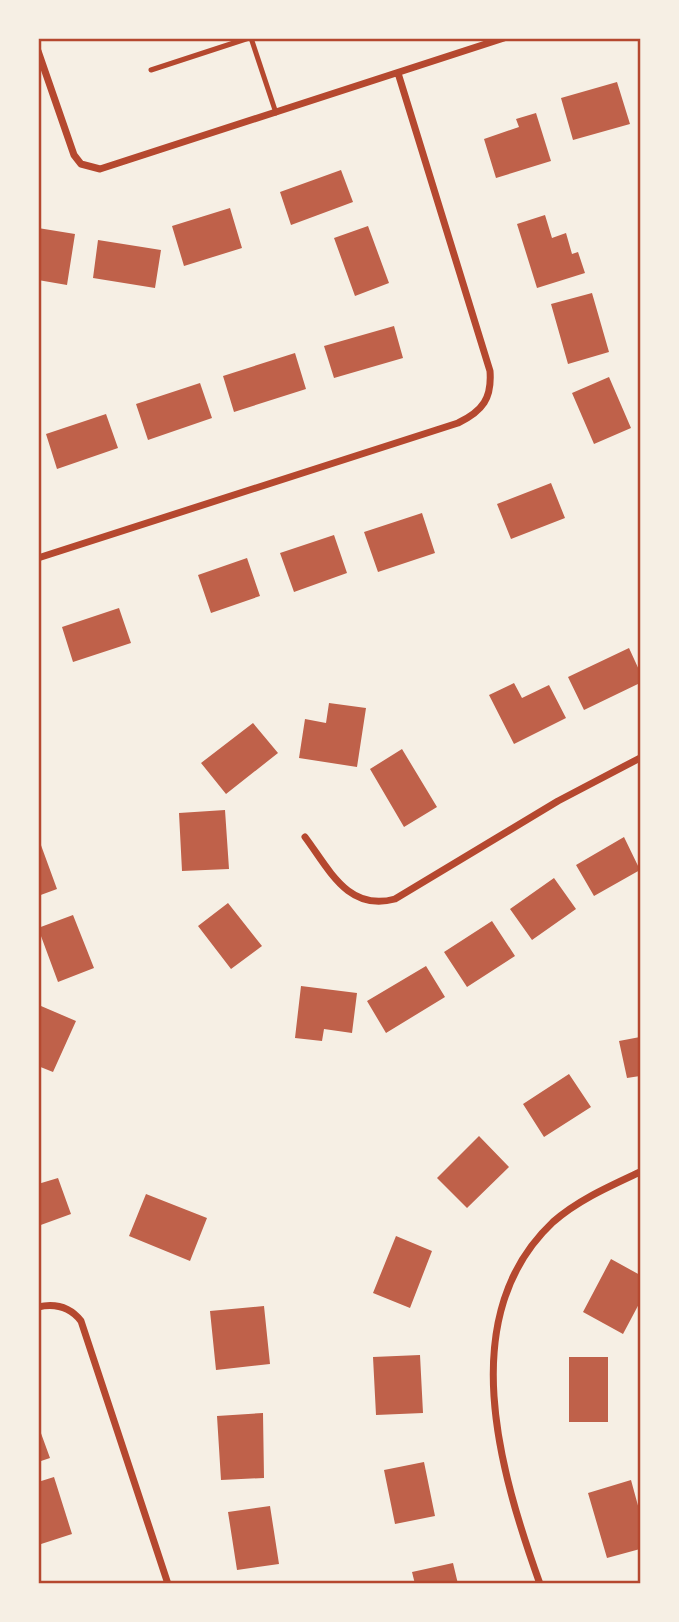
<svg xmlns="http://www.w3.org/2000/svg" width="679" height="1622" font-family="Helvetica,sans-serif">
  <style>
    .building { fill: #bf614a }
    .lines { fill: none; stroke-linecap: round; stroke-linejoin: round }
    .service { stroke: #b5482f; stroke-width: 5 }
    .minor { stroke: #b5482f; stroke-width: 7 }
    .neatline { fill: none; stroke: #b5482f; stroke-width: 2.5 }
  </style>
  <rect width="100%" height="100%" fill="#f6efe4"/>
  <path class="building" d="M617,82L630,124L573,140L561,98Z
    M536,113L551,161L496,178L484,139L519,127L516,119Z
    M341,170L353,202L291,225L280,192Z
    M230,208L242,248L184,266L172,226Z
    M545,215L552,238L566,233L572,254L578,252L585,273L537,288L517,224Z
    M368,226L389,283L355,296L334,238Z
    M38,228L75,234L67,285L38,280Z
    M98,240L161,250L155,288L93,278Z
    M592,293L609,352L568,364L551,304Z
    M394,326L403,358L334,378L324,346Z
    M295,353L306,389L234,412L223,376Z
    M609,377L631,428L594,444L572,393Z
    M200,383L212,418L148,440L136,404Z
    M106,414L118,448L57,469L46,434Z
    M551,483L565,518L511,539L497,504Z
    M422,513L435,553L378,572L364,532Z
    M334,535L347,573L294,592L280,553Z
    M247,558L260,596L211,613L198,575Z
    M119,608L131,643L73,662L62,627Z
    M629,648L640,672V683L584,710L568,677Z
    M514,683L522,698L549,685L566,718L514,744L489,695Z
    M329,703L366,708L357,767L299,758L305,719L326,723Z
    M253,723L278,753L226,794L201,763Z
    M402,749L437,807L404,827L370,769Z
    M225,810L229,869L182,871L179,813Z
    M38,837L57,889L38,896Z
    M624,837L640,870L594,896L576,865Z
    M554,878L576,909L532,940L510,909Z
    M228,903L262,946L231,969L198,926Z
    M73,915L94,968L58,982L38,928Z
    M492,921L515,956L467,987L444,952Z
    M426,966L445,997L386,1033L367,1001Z
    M301,986L357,993L352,1033L324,1029L322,1041L295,1038Z
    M41,1006L76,1021L53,1072L38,1066V1012Z
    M640,1037V1076L627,1078L619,1041Z
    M569,1074L591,1107L544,1137L523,1104Z
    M479,1136L509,1167L467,1208L437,1178Z
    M58,1178L71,1214L38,1226V1184Z
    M146,1194L207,1218L190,1261L129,1236Z
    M396,1236L432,1251L410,1308L373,1293Z
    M611,1259L640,1275V1302L623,1334L583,1312Z
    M264,1306L270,1364L216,1370L210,1311Z
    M420,1355L423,1413L376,1415L373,1357Z
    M569,1357H608V1422H569Z
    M263,1413L264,1478L221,1480L217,1416Z
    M38,1425L50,1458L38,1462Z
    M424,1462L435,1516L395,1524L384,1470Z
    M54,1477L72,1534L38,1545V1482Z
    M631,1480L640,1513V1549L607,1558L588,1493Z
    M270,1506L279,1564L237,1570L228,1512Z
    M453,1563L458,1584H415L412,1572Z"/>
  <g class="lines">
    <path class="service" d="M251,38L276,113
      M151,70L249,38"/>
    <path class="minor" d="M38,51L74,155L81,164L100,169L504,38
      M38,558L458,423C483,411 492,398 490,371L398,73
      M305,837C329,869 348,912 395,899L558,801L640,758
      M38,1307C56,1303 70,1307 81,1321L168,1584
      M540,1584C500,1472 453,1316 553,1222C578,1200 610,1186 640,1172"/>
  </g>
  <rect width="679" height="1622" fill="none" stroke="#f6efe4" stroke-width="80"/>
  <rect x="40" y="40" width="599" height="1542" class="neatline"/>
</svg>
